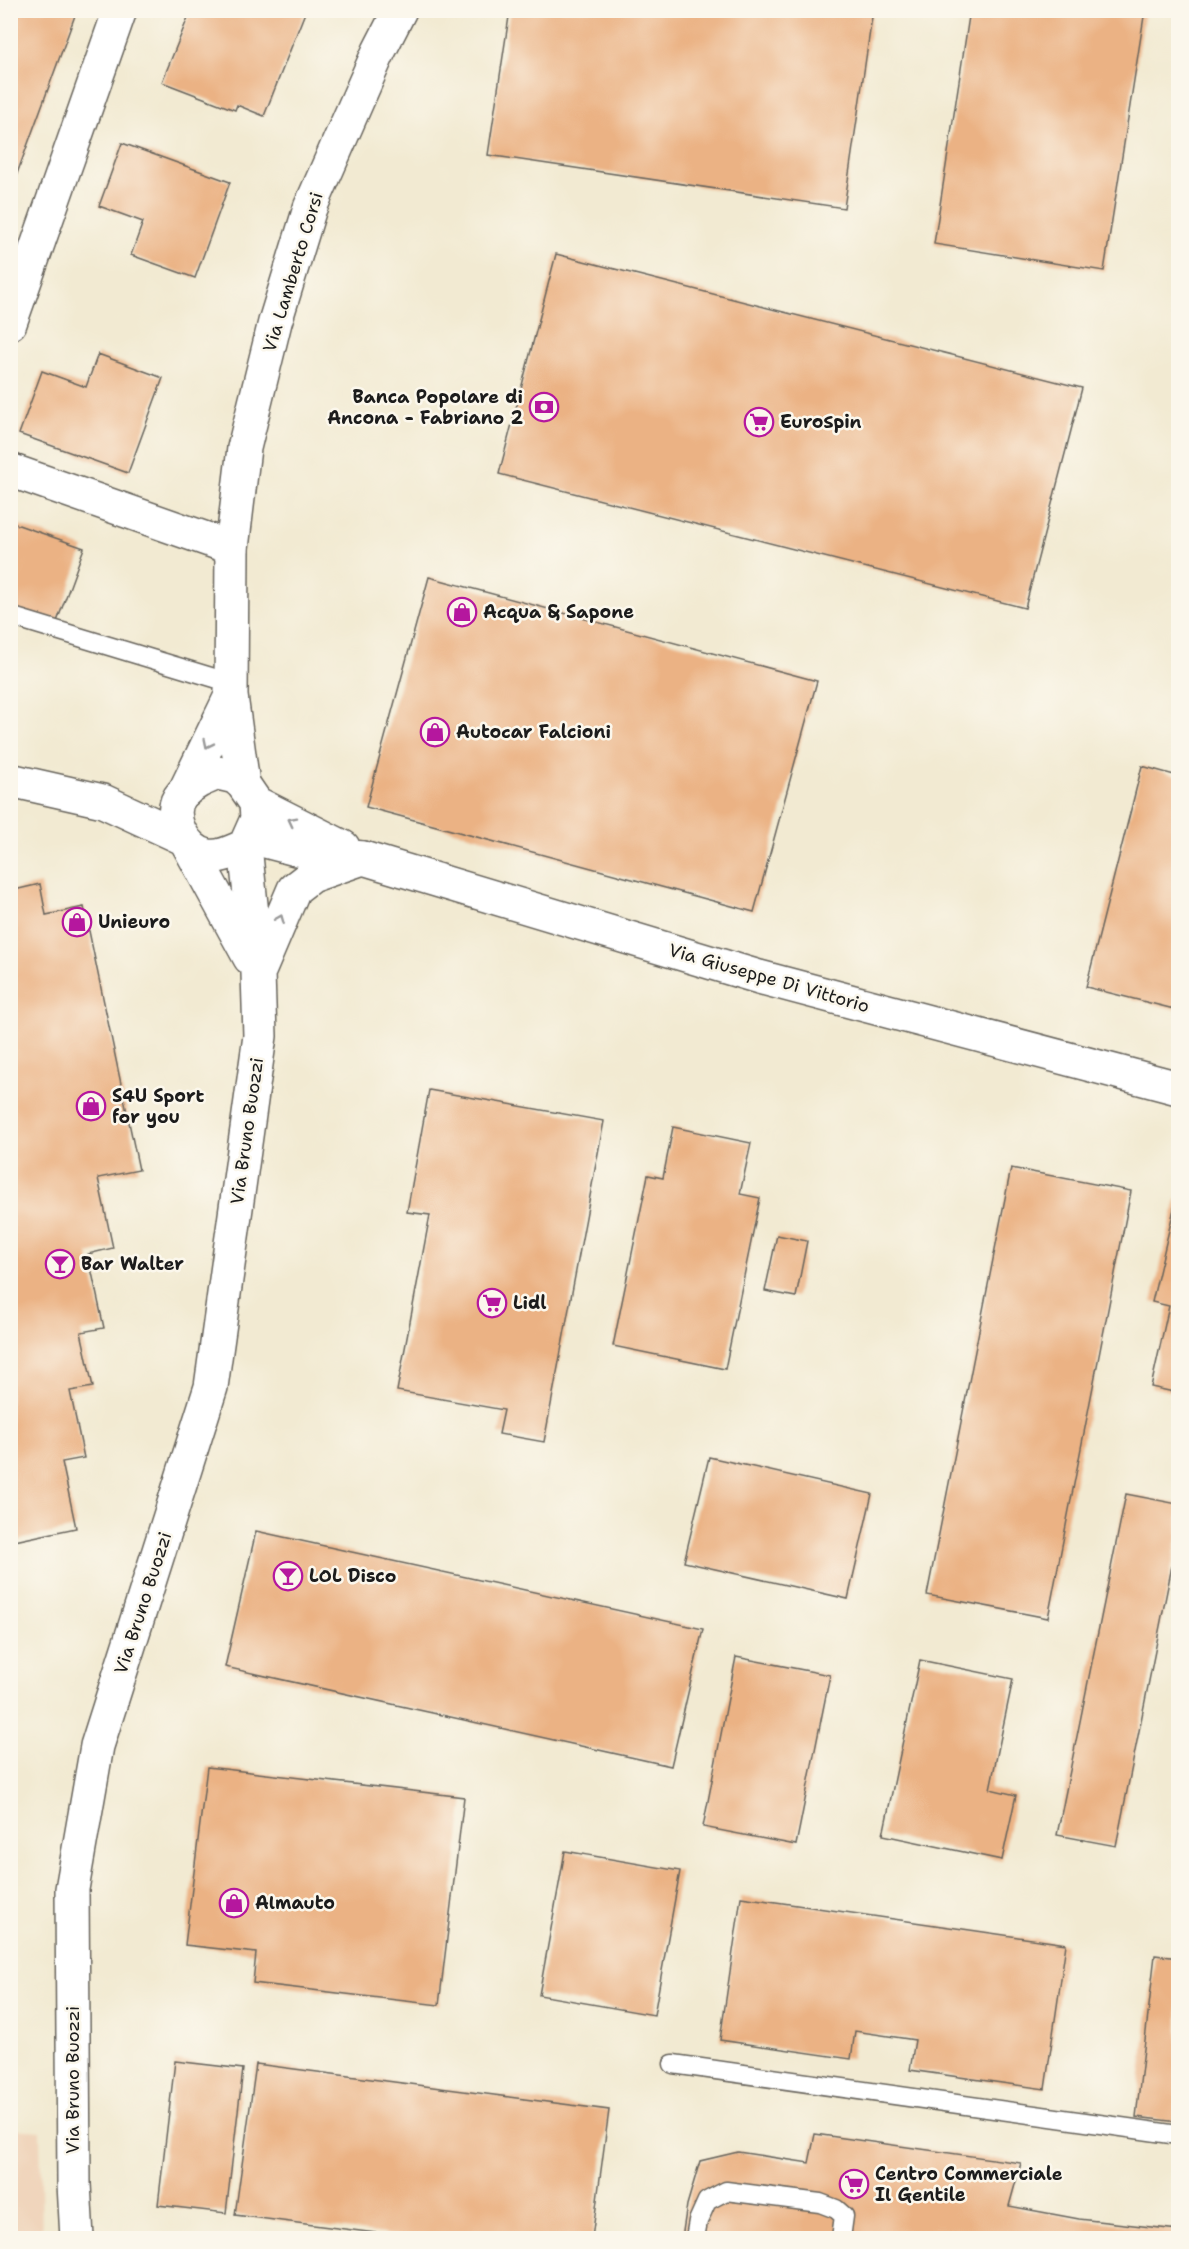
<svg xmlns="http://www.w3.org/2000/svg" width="1189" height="2249" font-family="'Shantell Sans',sans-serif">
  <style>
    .built { fill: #f0d5bc }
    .building { fill: #ebb284 }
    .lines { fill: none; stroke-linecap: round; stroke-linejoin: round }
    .service-casing { stroke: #67645c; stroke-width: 21 }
    .minor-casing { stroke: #67645c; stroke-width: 36 }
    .tertiary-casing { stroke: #67645c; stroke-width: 36 }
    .secondary-casing { stroke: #67645c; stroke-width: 36 }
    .service { stroke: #fff; stroke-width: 18 }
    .minor { stroke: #fff; stroke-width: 33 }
    .tertiary { stroke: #fff; stroke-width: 33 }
    .secondary { stroke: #fff; stroke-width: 33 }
    .oneway { stroke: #999 }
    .labels { text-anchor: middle; stroke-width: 5; stroke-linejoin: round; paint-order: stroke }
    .street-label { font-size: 18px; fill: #1c1c1c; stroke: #fbf7ec }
    .poi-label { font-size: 18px; font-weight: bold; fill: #1c1c1c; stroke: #fbf7ec; text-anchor: start }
  </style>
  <rect width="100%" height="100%" fill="#fbf7ec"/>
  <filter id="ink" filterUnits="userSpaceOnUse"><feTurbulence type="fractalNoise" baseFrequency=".0167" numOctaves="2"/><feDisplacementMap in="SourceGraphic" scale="12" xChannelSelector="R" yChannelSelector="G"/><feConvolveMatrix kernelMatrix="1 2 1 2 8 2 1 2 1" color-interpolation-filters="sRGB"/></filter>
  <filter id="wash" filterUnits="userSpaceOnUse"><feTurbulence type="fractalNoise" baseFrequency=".008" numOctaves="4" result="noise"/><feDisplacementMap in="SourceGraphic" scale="24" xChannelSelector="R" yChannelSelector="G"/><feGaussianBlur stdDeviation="1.35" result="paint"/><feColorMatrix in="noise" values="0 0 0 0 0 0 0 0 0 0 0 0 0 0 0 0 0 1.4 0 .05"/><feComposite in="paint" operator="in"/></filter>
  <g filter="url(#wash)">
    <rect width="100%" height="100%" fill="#f2ead2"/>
    <path class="built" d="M11,2129L40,2131L42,2238H11Z"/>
    <g id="blocks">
      <path class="building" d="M10,10H77L11,190H10Z
        M191,10H306L264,116L237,105L235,110L162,82Z
        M510,10H873L844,208L488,155Z
        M970,10H1145L1104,271L934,244Z
        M122,143L230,182L195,278L131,255L143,222L99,206Z
        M556,254L1082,388L1025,608L499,474Z
        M98,354L163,378L128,473L19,434L42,371L86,387Z
        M10,522L84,548L55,627L10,611Z
        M429,577L817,681L754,912L366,807Z
        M1142,766L1178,776V1010L1086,987Z
        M40,884L46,915L84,907L139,1170L98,1178L113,1248L88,1254L104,1328L81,1332L93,1387L70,1391L84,1458L62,1462L76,1528L10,1542V891Z
        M429,1090L604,1121L544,1442L499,1434L504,1410L397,1391L430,1215L407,1212Z
        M673,1127L751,1143L740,1194L760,1198L725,1369L613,1346L648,1175L663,1178Z
        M1011,1168L1131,1191L1048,1618L927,1595Z
        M1178,1192V1393L1151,1387L1169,1306L1152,1302Z
        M777,1235L807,1241L796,1297L765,1291Z
        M709,1457L872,1494L848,1599L684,1562Z
        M1126,1494L1178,1504V1536L1116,1846L1057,1835Z
        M256,1531L703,1629L671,1766L225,1667Z
        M736,1657L830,1675L796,1845L703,1827Z
        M920,1660L1013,1679L990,1789L1016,1795L1002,1860L883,1835Z
        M207,1767L464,1797L439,2005L253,1983L256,1953L185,1945Z
        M565,1851L680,1871L654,2015L539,1995Z
        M741,1897L1066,1944L1045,2089L910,2070L915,2040L855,2031L851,2059L720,2040Z
        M1155,1955L1178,1958V2122L1136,2117Z
        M175,2061L243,2069L226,2213L158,2205Z
        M256,2064L609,2110L592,2238H415L235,2215Z
        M815,2134L1021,2163L1009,2206L1079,2219L1178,2230V2238H682L687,2205L700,2161L738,2152L809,2163Z"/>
    </g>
  </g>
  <g filter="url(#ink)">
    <use href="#blocks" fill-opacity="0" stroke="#67645c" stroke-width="1.5"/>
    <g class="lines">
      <g class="service-casing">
        <path id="service" d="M10,616L231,683
          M673,2064L1178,2135
          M695,2238L698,2221L707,2201L726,2191L820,2203L836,2209L844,2216L841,2238"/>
      </g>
      <g class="minor-casing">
        <path id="minor" d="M10,323L120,10
          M10,470L232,548"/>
      </g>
      <g class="tertiary-casing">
        <path id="tertiary" d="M243,784L231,696L232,548L244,448L275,322L310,208L379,51L400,10
          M185,791L231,696
          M189,846L250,958
          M260,969L294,889L311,876L363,858
          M77,2238L74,2184L72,1889L97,1746L211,1387L260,1036L258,973L245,846"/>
      </g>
      <g class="secondary-casing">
        <path id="secondary" d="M218,773L235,777L243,784L256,803L257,819L245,846C235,850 221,858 209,856C185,853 164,814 182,794C192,783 205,778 218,773Z
          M10,780L103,801L183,838
          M256,803L343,847
          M250,837L296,849L363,858L759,977L1178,1088"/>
      </g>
      <use href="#service" class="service"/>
      <use href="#minor" class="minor"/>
      <use href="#tertiary" class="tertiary"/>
      <use href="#secondary" class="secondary"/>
    </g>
    <defs><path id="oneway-chevron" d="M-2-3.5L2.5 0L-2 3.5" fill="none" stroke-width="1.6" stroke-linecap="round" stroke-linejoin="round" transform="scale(1.5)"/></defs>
    <g class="oneway">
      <use href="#oneway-chevron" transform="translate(208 744) rotate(116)"/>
      <use href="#oneway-chevron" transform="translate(292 821) rotate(-153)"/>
      <use href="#oneway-chevron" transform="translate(280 919) rotate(-68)"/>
    </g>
  </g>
  <defs>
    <g id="bank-ring" transform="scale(1.5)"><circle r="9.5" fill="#fbf7ec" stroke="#b5179e" stroke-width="1.5"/><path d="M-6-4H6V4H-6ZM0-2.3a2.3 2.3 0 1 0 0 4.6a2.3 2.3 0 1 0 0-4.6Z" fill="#b5179e"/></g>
    <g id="supermarket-ring" transform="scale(1.5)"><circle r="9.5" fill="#fbf7ec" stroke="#b5179e" stroke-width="1.5"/><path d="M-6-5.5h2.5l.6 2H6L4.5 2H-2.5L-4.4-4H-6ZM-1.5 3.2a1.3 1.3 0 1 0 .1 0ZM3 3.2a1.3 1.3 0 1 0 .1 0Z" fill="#b5179e"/></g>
    <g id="shop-ring" transform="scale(1.5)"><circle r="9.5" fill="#fbf7ec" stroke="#b5179e" stroke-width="1.5"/><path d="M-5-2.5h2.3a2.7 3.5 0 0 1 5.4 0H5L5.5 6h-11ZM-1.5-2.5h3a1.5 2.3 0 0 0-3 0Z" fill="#b5179e"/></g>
    <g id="bar-ring" transform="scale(1.5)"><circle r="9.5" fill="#fbf7ec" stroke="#b5179e" stroke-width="1.5"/><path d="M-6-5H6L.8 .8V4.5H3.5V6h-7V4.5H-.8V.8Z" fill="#b5179e"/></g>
  </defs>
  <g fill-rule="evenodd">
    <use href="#bank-ring" x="544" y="407"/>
    <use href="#supermarket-ring" x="759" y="422"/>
    <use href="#shop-ring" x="462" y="612"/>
    <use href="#shop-ring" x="435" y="732"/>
    <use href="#shop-ring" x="77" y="922"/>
    <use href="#shop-ring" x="91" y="1106"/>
    <use href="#bar-ring" x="60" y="1264"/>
    <use href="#supermarket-ring" x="492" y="1303"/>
    <use href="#bar-ring" x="288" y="1576"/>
    <use href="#shop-ring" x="234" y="1903"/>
    <use href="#supermarket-ring" x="854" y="2184"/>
  </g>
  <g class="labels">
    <g class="street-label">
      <text transform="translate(293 272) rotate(-73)" y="6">Via Lamberto Corsi</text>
      <text transform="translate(769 978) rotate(16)" y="6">Via Giuseppe Di Vittorio</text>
      <text transform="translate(247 1131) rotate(-82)" y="6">Via Bruno Buozzi</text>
      <text transform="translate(143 1603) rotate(-72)" y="6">Via Bruno Buozzi</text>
      <text transform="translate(73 2080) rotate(-90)" y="6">Via Bruno Buozzi</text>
    </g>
    <g class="poi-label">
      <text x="523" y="403" text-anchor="end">Banca Popolare di<tspan x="523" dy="21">Ancona - Fabriano 2</tspan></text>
      <text x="780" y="428">EuroSpin</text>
      <text x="483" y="618">Acqua &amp; Sapone</text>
      <text x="456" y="738">Autocar Falcioni</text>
      <text x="98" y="928">Unieuro</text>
      <text x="112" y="1102">S4U Sport<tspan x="112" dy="21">for you</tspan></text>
      <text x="81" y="1270">Bar Walter</text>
      <text x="513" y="1309">Lidl</text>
      <text x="309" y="1582">LOL Disco</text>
      <text x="255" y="1909">Almauto</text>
      <text x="875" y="2180">Centro Commerciale<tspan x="875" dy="21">Il Gentile</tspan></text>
    </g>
  </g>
  <rect width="1189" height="2249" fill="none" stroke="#fbf7ec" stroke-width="36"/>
</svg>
